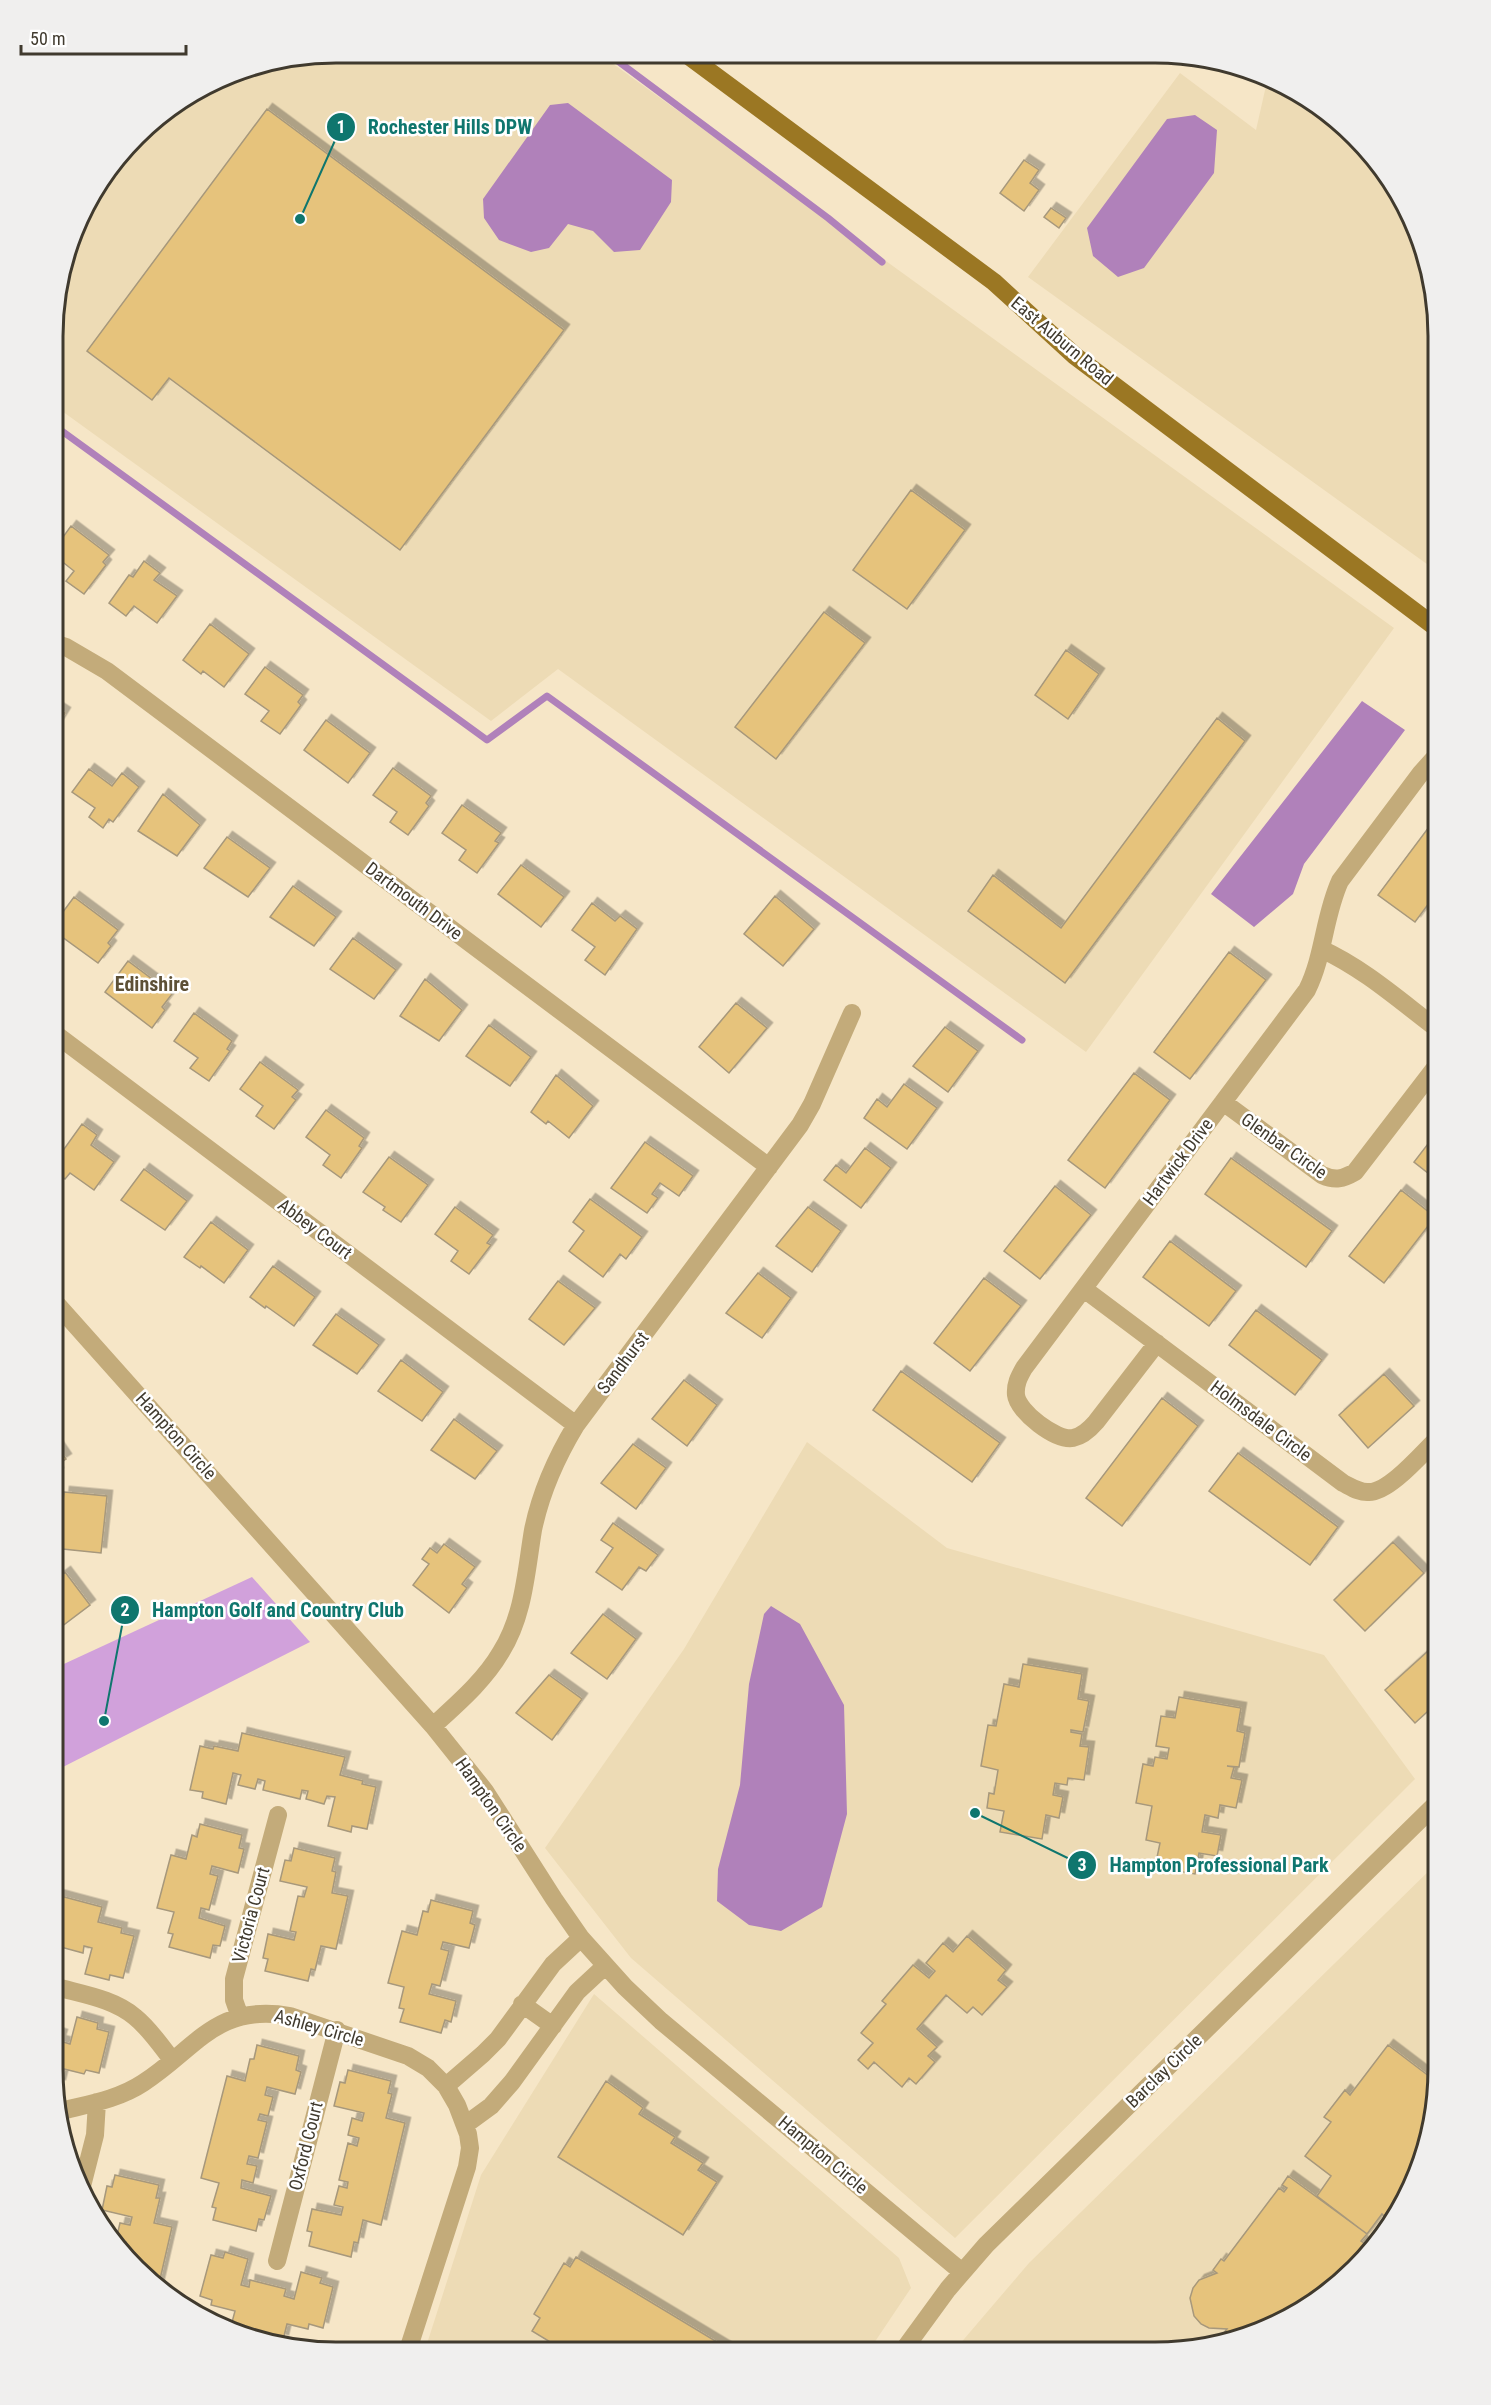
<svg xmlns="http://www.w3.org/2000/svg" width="1491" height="2405" font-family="'Roboto Condensed',sans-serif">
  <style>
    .built { fill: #eddbb5 }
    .green { fill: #d1a1db }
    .water { fill: #b081ba }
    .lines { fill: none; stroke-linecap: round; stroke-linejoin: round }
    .stream { stroke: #b081ba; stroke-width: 7 }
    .building { fill: #e6c37c; stroke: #a7987b; stroke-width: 1.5; filter: url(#shadow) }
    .minor { stroke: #c3ab7a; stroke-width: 18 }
    .major { stroke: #9b7723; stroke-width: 18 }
    .labels { text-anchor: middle; stroke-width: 5; stroke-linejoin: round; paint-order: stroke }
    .street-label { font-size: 18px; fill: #403a2e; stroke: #fff }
    .neighbourhood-label { font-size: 20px; font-weight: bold; fill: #5d5036; stroke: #fff }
    .rim { fill: none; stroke: #403a2e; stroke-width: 3 }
    .leader { fill: none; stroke: #0f766e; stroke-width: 2 }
    .callout-dot { fill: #0f766e; stroke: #fff; stroke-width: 2 }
    .mark-label { font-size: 18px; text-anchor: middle; font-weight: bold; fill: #fff }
    .callout-label { font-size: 20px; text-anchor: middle; font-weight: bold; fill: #0f766e; stroke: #fff; stroke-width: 5; stroke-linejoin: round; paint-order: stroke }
  </style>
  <defs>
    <filter id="shadow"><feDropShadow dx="5.5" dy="-5.5" stdDeviation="0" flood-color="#0004"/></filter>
  </defs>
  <rect width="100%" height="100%" fill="#f6e6c7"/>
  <path class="built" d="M336,53H598L1394,628L1086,1052L558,669L491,721L55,406V299L82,210L149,123L228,74Z
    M1180,73L1256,130L1268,77L1328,111L1380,164L1417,228L1438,336V572L1028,277Z
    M807,1442L947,1548L1324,1655L1415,1779L955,2238L631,1958L545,1848L684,1649Z
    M1438,1862V2088L1417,2177L1380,2241L1328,2294L1263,2331L1155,2352H953L1029,2263Z
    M594,1994L899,2258L911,2288L868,2352L425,2350L481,2175Z"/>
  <path class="green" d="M252,1577L310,1642L53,1772V1669Z"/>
  <path class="water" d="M568,103L672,180L671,202L640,250L614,252L593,231L568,224L549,248L531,252L499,240L484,218L483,199L550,105Z
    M1195,115L1217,130L1214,173L1144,268L1118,277L1093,256L1087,228L1167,119Z
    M1362,701L1405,730L1304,864L1293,894L1254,927L1211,894Z
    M771,1606L800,1624L844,1705L847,1814L822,1907L781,1931L749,1925L717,1901L718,1869L740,1785L749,1684L764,1614Z"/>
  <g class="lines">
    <path class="stream" d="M607,53L828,218L882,262
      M55,426L487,740L547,696L1022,1040"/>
  </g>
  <path class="building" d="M267,109L564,330L400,550L169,378L152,400L87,351Z
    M1024,160L1039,170L1030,183L1039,190L1024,211L1000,193Z
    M1051,208L1066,218L1059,228L1044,217Z
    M911,490L965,530L907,609L853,570Z
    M71,526L109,555L103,562L106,565L84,594L66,581L74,571L55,556V548Z
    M144,561L160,573L154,580L177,596L157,623L134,606L126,616L109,603L129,575L133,577Z
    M824,612L865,643L776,759L735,727Z
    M210,624L249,654L224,687L203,671L201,674L183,660Z
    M1066,650L1099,674L1068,719L1035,695Z
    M265,667L303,695L298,702L301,705L280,734L261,721L269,711L245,694Z
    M54,706L65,713L54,731Z
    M1217,718L1245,741L1065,983L968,911L993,875L1061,928Z
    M326,720L370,753L348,783L304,750Z
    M393,768L431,796L426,803L429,806L408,835L390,822L397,812L373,795Z
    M89,769L112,786L122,773L139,787L113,822L109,819L103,828L89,817L95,808L72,792Z
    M163,794L200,825L177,856L138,831Z
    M462,805L501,833L495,841L499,843L477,873L459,860L466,850L442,833Z
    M1438,815V891L1415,922L1378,895Z
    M227,837L270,868L248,897L204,868Z
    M521,865L564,897L541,927L498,894Z
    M293,886L336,917L314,946L270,917Z
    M775,896L814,929L783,966L744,934Z
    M74,897L118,930L108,943L111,946L98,963L54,931V924Z
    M592,903L615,921L620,916L637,929L605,975L585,960L595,947L572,930Z
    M353,938L396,970L374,999L330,969Z
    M1229,952L1266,980L1190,1079L1154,1052Z
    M128,961L172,994L162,1007L165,1010L152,1028L105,992Z
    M425,979L462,1010L439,1041L400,1016Z
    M736,1003L767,1028L729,1073L699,1047Z
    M194,1013L232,1041L227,1049L230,1051L209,1081L190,1068L198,1058L174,1041Z
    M489,1025L531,1057L510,1086L466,1056Z
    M945,1027L978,1051L948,1092L913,1066Z
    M260,1062L298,1090L292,1097L296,1100L274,1129L256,1116L263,1106L240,1089Z
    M1134,1073L1170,1100L1105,1188L1068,1160Z
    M556,1075L593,1106L569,1138L548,1121L546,1124L531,1112Z
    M904,1084L937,1108L907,1149L864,1118L877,1099L887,1107Z
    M326,1110L364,1138L359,1146L362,1148L341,1178L323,1165L330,1155L306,1137Z
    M82,1124L97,1135L91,1145L114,1162L94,1190L70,1173L65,1179L54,1171V1163Z
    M1438,1131V1181L1414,1162Z
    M645,1142L693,1176L679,1196L660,1183L652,1194L658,1198L647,1213L611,1188Z
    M865,1148L891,1168L861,1208L824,1180L836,1165L846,1173Z
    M389,1157L428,1185L401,1222L383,1210L385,1207L363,1192Z
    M1231,1158L1332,1231L1306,1267L1205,1194Z
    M144,1169L187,1201L165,1230L121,1200Z
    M1055,1186L1091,1215L1040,1279L1004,1251Z
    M1401,1190L1435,1217L1384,1283L1349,1256Z
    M590,1199L642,1237L626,1259L620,1254L603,1277L569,1251L584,1231L573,1222Z
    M455,1207L493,1235L487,1243L491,1245L469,1274L451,1261L458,1251L435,1234Z
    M808,1207L841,1231L812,1272L776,1246Z
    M211,1222L248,1250L224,1283L201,1266L200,1268L184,1257Z
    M1170,1241L1236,1291L1209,1326L1143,1277Z
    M273,1266L315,1297L294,1326L266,1306L265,1308L250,1297Z
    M758,1273L791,1298L762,1338L726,1313Z
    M984,1278L1021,1306L970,1371L934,1343Z
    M558,1281L595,1308L564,1345L529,1319Z
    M1256,1310L1322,1360L1295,1395L1229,1345Z
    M336,1314L379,1345L357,1374L313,1345Z
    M401,1360L443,1392L422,1421L378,1391Z
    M901,1371L1000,1443L972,1482L873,1410Z
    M1384,1374L1414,1406L1368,1448L1339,1415Z
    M684,1380L717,1405L687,1446L652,1419Z
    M1162,1398L1198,1426L1122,1526L1086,1498Z
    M454,1419L497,1451L475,1479L431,1450Z
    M53,1440L66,1459L54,1467L58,1473L53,1476Z
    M633,1444L666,1468L636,1509L601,1483Z
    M1238,1453L1338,1527L1310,1565L1209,1491Z
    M64,1492L107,1496L101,1553L53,1548L54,1524L60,1525Z
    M613,1523L658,1555L646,1571L639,1567L622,1590L596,1572L613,1548L601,1540Z
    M1393,1542L1424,1573L1365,1631L1334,1600Z
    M444,1544L475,1567L462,1584L467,1588L449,1613L413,1585L429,1564L422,1559L430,1548L437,1553Z
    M65,1572L90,1605L53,1633V1581Z
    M603,1614L636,1639L607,1679L571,1653Z
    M1438,1642V1702L1415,1723L1385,1690Z
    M1023,1664L1082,1674L1078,1699L1089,1701L1083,1732L1071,1730V1732L1082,1734L1080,1746L1089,1747L1084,1780L1068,1778L1067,1785L1055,1783L1053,1795L1063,1797L1059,1818L1046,1815L1042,1839L1000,1832L1004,1811L987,1808L989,1793L994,1794L998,1770L981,1766L988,1725L996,1726L1004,1684L1019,1687Z
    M549,1675L582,1699L552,1740L516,1713Z
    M1179,1697L1241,1708L1237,1731L1245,1733L1239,1767L1227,1766L1234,1767L1231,1778L1242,1780L1236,1808L1220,1805L1218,1818L1205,1815L1202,1832L1221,1835L1217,1856L1199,1853L1195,1874L1155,1867L1160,1843L1146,1840L1152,1806L1136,1803L1143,1764L1153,1766L1155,1757L1167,1759L1169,1748L1156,1746L1161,1716L1175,1718Z
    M242,1733L345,1757L340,1775L363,1781L362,1784L376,1787L367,1829L352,1826L351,1832L328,1826L335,1797L327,1796L324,1804L306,1799L308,1791L302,1790L300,1799L263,1790L265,1781L258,1779L255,1789L238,1785L241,1775L233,1773L226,1804L202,1798L203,1792L190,1790L200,1746L213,1749L214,1746L238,1751Z
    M200,1824L242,1835L239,1848L244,1849L238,1873L212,1866L210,1874L218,1876L209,1910L201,1908L199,1918L225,1926L220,1946L213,1945L210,1958L169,1947L173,1934L168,1933L174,1912L157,1908L171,1855L186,1859L192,1835L197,1837Z
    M294,1848L335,1858L332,1871L336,1872L332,1893L348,1896L336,1949L321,1946L315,1970L311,1969L308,1981L265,1971L268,1959L263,1958L268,1934L294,1940L296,1932L290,1931L298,1896L304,1897L307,1887L280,1881L285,1860L291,1861Z
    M53,1894L102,1907L98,1922L122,1928L121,1933L134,1936L123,1978L110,1975L109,1980L85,1974L92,1948L84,1946L83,1953L53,1945Z
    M431,1900L473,1911L470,1923L475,1925L469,1948L443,1942L441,1949L449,1951L440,1986L432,1984L429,1994L456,2001L451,2022L445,2020L441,2033L400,2022L404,2009L399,2008L404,1987L388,1983L402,1931L417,1935L423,1911L428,1912Z
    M967,1936L1006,1970L998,1980L1007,1987L982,2015L973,2007L967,2013L946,1995L917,2029L937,2047L928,2056L935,2062L916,2084L909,2078L902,2087L874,2062L868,2069L858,2060L873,2043L861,2033L886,2004L882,2001L913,1965L929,1978L935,1971L926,1963L943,1943L953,1952Z
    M77,2017L98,2023L97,2029L109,2032L99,2073L86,2070L84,2074L64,2069L60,2085L55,2084L52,2069L53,2032L62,2035L60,2041L70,2044Z
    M257,2045L299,2056L296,2070L301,2072L295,2094L267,2087L265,2095L273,2097L268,2116L260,2114L258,2120L267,2122L258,2158L249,2156L247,2164L257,2166L253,2183L242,2180L241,2188L271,2196L264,2220L259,2219L256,2231L213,2220L216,2208L212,2207L219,2183L201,2178L227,2076L245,2081L250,2059H254Z
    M1388,2045L1438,2083V2088L1418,2171L1384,2216L1382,2214L1367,2234L1317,2196L1331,2176L1305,2156L1331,2122L1324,2117L1345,2090L1350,2095Z
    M348,2070L391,2081L388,2093L392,2094L386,2118L405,2123L381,2225L363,2220L358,2243L354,2242L351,2257L309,2246L312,2232L307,2231L312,2209L341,2215L343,2207L334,2205L339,2186L347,2188L348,2182L339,2180L348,2143L357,2146L359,2138L348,2135L352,2118L362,2121L364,2113L334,2106L340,2082L345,2083Z
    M606,2081L643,2108L639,2114L675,2137L671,2143L703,2163L698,2170L717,2182L683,2235L558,2157Z
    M115,2175L159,2185L156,2198H160L154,2223L172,2227L158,2288L118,2249L124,2250L126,2242L116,2240L120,2223L130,2225L132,2217L102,2210L107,2186L112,2187Z
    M1288,2176L1367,2234L1361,2241L1364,2243L1337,2280V2284L1328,2294L1263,2331L1228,2338L1223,2334L1227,2329L1209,2328L1201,2324L1194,2316L1190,2298L1193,2288L1199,2280L1217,2273L1213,2270L1221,2259L1224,2261L1279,2188L1284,2192L1287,2188L1282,2185Z
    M225,2252L248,2259L241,2285L249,2287L250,2280L286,2289L284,2296L294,2299L301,2272L322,2278L320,2283L333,2287L323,2328L309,2324L308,2329L287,2324L283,2340L231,2326L235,2311L211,2305L212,2300L200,2296L211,2255L223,2258Z
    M576,2257L732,2351H565L532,2331L540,2318L534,2314L564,2263L570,2267Z"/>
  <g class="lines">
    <path class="minor" d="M54,643L66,647L107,671L769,1167
      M1321,949C1363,968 1399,1000 1436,1028L1438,1033
      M54,1033L576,1425
      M1223,1102L1322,1175C1335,1181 1343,1179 1355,1172L1438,1064
      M1084,1289L1343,1483C1351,1487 1360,1493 1369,1492C1390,1492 1423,1452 1438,1438
      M54,1301L433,1726L485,1791L554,1899L581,1938L625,1987L661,2021L962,2272
      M1157,1343L1096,1422C1090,1429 1083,1436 1073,1438C1056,1441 1018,1412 1016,1395C1015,1384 1019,1377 1024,1368L1307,990C1324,956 1324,916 1340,881L1421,773L1438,754
      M433,1726C458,1703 484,1681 501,1652C524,1615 526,1572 533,1530C541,1491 556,1458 576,1425L800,1125L812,1104L852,1013
      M53,1986C80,1994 113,1998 135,2017C150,2029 161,2046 172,2060
      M522,2004L553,2026
      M240,2017L234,2000V1979L278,1815
      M446,2086L483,2054L498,2039L553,1964L581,1938
      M61,2111C89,2104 119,2099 143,2083C197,2048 216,2003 290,2016L408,2056L428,2068L446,2086L457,2105L468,2134L470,2148L467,2167L408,2350
      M465,2125L491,2106L512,2082L577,1992L605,1966
      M81,2190L95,2135L97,2102
      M277,2261L337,2030
      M902,2352L948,2289L986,2245L1438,1802"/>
    <path class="major" d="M686,54L994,282L1075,356L1438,629"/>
  </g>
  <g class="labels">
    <g class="street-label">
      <text transform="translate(1062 341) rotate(40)" y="6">East Auburn Road</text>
      <text transform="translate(414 901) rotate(37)" y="6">Dartmouth Drive</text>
      <text transform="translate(1284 1146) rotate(35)" y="6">Glenbar Circle</text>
      <text transform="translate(1178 1162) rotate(-53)" y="6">Hartwick Drive</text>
      <text transform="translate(315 1229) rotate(37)" y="6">Abbey Court</text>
      <text transform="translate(623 1363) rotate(-53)" y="6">Sandhurst</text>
      <text transform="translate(1261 1421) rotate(37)" y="6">Holmsdale Circle</text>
      <text transform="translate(176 1436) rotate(48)" y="6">Hampton Circle</text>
      <text transform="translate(491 1805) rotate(55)" y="6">Hampton Circle</text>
      <text transform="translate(251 1915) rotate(-75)" y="6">Victoria Court</text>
      <text transform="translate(319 2028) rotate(16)" y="6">Ashley Circle</text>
      <text transform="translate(1164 2071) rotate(-44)" y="6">Barclay Circle</text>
      <text transform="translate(306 2146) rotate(-76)" y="6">Oxford Court</text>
      <text transform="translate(823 2155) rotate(40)" y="6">Hampton Circle</text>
    </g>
    <g class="neighbourhood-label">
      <text x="152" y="991">Edinshire</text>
    </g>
  </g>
  <path d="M0 0H1491V2405H0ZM336 63H1155A273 273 0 0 1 1428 336V2069A273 273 0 0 1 1155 2342H336A273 273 0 0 1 63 2069V336A273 273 0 0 1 336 63Z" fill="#f0efee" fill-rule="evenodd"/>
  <path class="rim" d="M336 63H1155A273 273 0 0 1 1428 336V2069A273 273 0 0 1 1155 2342H336A273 273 0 0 1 63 2069V336A273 273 0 0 1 336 63Z"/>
  <path class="leader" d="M300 219L341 127M104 1721L125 1610M975 1813L1082 1865"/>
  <g class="callout-dot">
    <circle cx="300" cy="219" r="6"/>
    <circle cx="104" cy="1721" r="6"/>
    <circle cx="975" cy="1813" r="6"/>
    <circle cx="341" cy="127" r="15"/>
    <circle cx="125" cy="1610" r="15"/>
    <circle cx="1082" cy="1865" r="15"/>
  </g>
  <g class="mark-label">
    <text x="341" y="133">1</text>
    <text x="125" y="1616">2</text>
    <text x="1082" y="1871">3</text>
  </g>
  <g class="callout-label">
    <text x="450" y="134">Rochester Hills DPW</text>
    <text x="278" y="1617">Hampton Golf and Country Club</text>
    <text x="1219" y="1872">Hampton Professional Park</text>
  </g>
  <path d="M21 45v9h165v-9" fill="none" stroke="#403a2e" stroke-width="3"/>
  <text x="30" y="45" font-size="18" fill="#403a2e" stroke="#ffffff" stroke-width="4.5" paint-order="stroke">50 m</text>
</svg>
